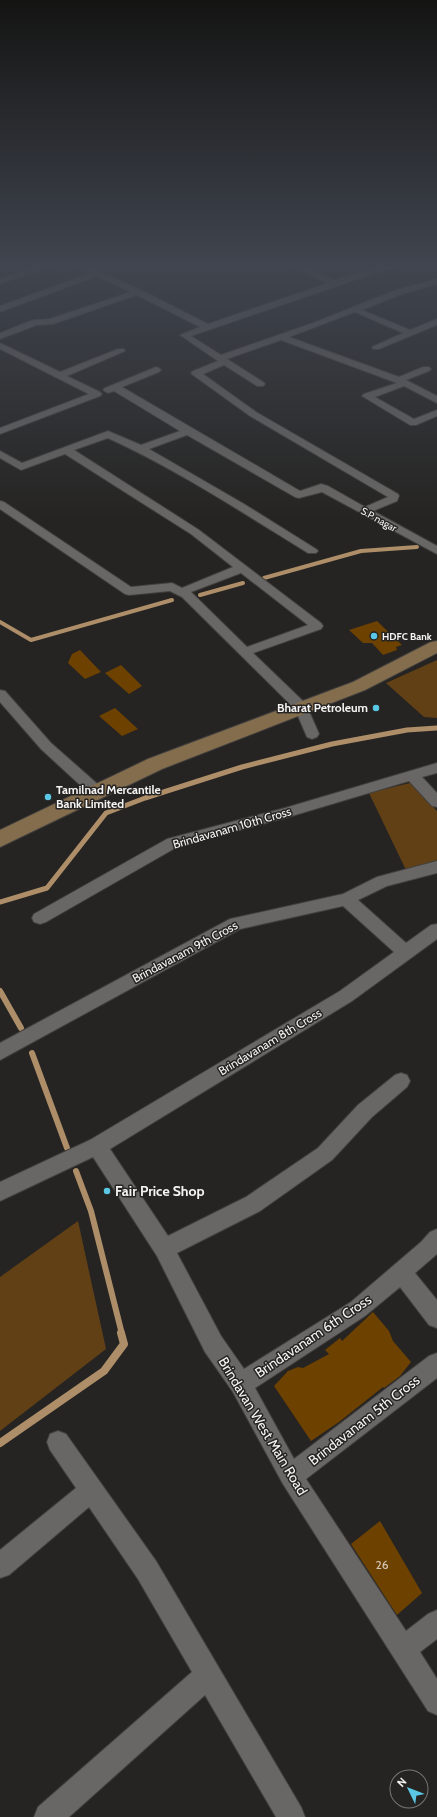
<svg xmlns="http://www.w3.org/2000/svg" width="437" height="1817" font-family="Cabin,sans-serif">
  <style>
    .green { fill: #624016 }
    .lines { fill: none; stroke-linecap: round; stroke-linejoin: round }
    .stream-far3 { stroke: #ae8e68; stroke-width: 4 }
    .stream-far2 { stroke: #ae8e68; stroke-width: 5 }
    .stream-far1 { stroke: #ae8e68; stroke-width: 6 }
    .stream { stroke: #ae8e68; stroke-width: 8 }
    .building { fill: #6d4100 }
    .street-casing { stroke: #42403e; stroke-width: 2 }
    .secondary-casing { stroke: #42403e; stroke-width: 2 }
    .street { fill: #696765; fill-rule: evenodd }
    .secondary { fill: #846d4d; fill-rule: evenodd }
    .poi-dot { fill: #5ac8e5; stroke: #252422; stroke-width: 1.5 }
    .labels { text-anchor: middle; stroke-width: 3; stroke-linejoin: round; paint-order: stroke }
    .far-street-label { font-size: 10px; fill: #f5f4f3; stroke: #252422 }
    .far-poi-label { font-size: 10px; font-weight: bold; fill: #f5f4f3; stroke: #252422; text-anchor: start }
    .poi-label { font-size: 12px; font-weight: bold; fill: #f5f4f3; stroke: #252422; text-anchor: end }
    .street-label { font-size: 12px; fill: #f5f4f3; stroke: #252422 }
    .near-number-label { font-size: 12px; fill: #d3c7b6 }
    .near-poi-label { font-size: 14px; font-weight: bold; fill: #f5f4f3; stroke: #252422; text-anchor: start }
    .near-street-label { font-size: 14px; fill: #f5f4f3; stroke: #252422 }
  </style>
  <rect width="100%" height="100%" fill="#252422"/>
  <path class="green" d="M437,660V718L424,717L386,683Z
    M410,783L437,811V861L406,870L369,793Z
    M78,1221L106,1349L0,1431V1277Z"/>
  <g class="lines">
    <path class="stream-far3" d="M264,578L361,551L417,547
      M200,595L243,583
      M0,622L31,640L172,600"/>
    <path class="stream-far2" d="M0,902L47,888L106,813L145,798L242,767L332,744L407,730L437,728"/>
    <path class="stream-far1" d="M0,991L21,1028
      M32,1053L67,1148
      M76,1171L91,1211L122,1334"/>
    <path class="stream" d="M0,1443L104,1371L124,1344L121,1333"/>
  </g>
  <path class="building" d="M377,621L402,645L396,647L397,650L383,655L372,643H363L349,630Z
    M80,650L101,672L85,679L68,663L72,654Z
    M121,665L142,686L129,694L105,673Z
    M115,708L138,729L122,736L99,716Z
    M373,1312L389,1331L393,1341L411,1362L400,1376L384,1388L383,1387L339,1422L311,1441L274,1386L288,1371L298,1367L303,1368L329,1354L325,1350L340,1338L342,1341Z
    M380,1521L422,1593L397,1615L351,1544Z"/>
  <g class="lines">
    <g class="street-casing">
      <path id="street" d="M41,265H53L0,284V279Z
        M74,265H85L141,290L208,324L328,283L288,265H299L335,280L386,265H399L191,336L221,355L313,323L396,290L437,279V284L402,294L362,310L410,330L437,319V325L379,349H373L372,347L403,333L355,312L289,337L399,377L423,367H429L431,369L429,371L406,380L437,396V403L404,386L375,397L414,419L437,410V416L416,425H410L362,396L364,394L397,383L281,340L227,359L263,382L265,384L263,386H257L224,365L203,374L256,412L398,494L399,496L397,501L373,511L437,546V554L322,492L299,498L295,497L187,435L149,449L244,504L316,549L318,551L316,553H308C243,513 178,470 108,438L74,450L199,530L321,623L323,626L321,629L253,653L306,704L319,734L317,737L312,739L307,737L295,709L182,597L170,591L129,595L125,594L0,509V501L4,502L131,587L172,583L182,588L233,567L191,534L65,454L21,470L0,458V451L22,463L108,431L141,445L180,431L114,391L108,393L103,390L105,388L156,367L159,368L161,370L159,372L122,387L300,491L321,484L328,486L365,507L388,497L250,416L193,375L191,373L193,371L218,361L180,335L200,327L137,295L53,324L37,325L0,339V333L33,320L49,319L131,292L97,276L0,312V306L90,273ZM241,573L308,625L247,647L191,592Z
        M0,343L60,372L118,349H124L125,351L67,376L100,392L102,394L100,396L0,434V428L89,394L0,349Z
        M0,690L5,691L51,743L102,788L104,792L102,796L97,797L92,796L41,749L0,702Z
        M437,763V773L422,777L437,793V807L432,806L409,781L285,818L177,847L46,922L40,924L34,922L32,918L34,914L167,839L285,808Z
        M437,861V873L387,886L358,900L406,943L431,925L437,924V939L352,1001L110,1149L168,1236L246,1197L318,1148L358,1105L395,1075L401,1073L407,1075L410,1081L407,1087L372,1117L332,1160L260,1211L177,1253L221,1336L244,1369L351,1302L421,1242L430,1232L437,1229V1254L415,1273L437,1300V1328L429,1325L400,1287L365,1316L255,1388L294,1459L429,1356L437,1353V1378L306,1479L406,1631L428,1614L437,1610V1639L420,1652L437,1679V1715L428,1711L283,1484L233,1392L205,1352L157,1256L93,1157L0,1201V1182L90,1140L340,991L394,952L343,906L240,929L0,1060V1043L230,919L343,894L377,877Z
        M58,1431L66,1434L156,1561L301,1807L305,1817H276L205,1695L69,1817H34L38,1807L192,1672L138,1579L89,1507L9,1575L0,1578V1550L76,1488L50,1450L47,1442L50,1434Z"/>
    </g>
    <g class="secondary-casing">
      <path id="secondary" d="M437,641V653L365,690L162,769L0,847V830L148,759L353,682L431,642Z"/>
    </g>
    <use href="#street" class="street"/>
    <use href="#secondary" class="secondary"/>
  </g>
  <linearGradient id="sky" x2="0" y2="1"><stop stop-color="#141413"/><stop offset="0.51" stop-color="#40454f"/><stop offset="1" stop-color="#40454f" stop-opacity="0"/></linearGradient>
  <rect width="437" height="520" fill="url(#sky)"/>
  <g class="poi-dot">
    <circle cx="374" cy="636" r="4"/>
    <circle cx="376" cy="708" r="4"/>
    <circle cx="48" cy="797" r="4"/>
    <circle cx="107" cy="1191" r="4"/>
  </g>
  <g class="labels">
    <g class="far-street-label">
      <text transform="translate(379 519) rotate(29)" y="4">S.P nagar</text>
    </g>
    <g class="far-poi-label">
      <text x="382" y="640">HDFC Bank</text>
    </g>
    <g class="poi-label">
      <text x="368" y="712">Bharat Petroleum</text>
      <text x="56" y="794" text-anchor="start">Tamilnad Mercantile<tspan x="56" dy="14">Bank Limited</tspan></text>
    </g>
    <g class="street-label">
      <text transform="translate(232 828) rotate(-16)" y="4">Brindavanam 10th Cross</text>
      <text transform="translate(185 952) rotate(-28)" y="4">Brindavanam 9th Cross</text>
      <text transform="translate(270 1042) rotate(-31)" y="4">Brindavanam 8th Cross</text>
    </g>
    <g class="near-number-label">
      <text x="382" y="1569">26</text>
    </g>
    <g class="near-poi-label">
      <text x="115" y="1196">Fair Price Shop</text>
    </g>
    <g class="near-street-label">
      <text transform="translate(313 1336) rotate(-34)" y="5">Brindavanam 6th Cross</text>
      <text transform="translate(364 1420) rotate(-38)" y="5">Brindavanam 5th Cross</text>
      <text transform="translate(263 1426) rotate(59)" y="5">Brindavan West Main Road</text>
    </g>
  </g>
  <g transform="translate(409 1789) rotate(313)"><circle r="19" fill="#252422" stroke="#787776"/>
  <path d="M0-3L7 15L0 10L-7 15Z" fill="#5ac8e5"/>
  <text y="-6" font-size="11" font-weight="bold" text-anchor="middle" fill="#f5f4f3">N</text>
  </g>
</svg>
